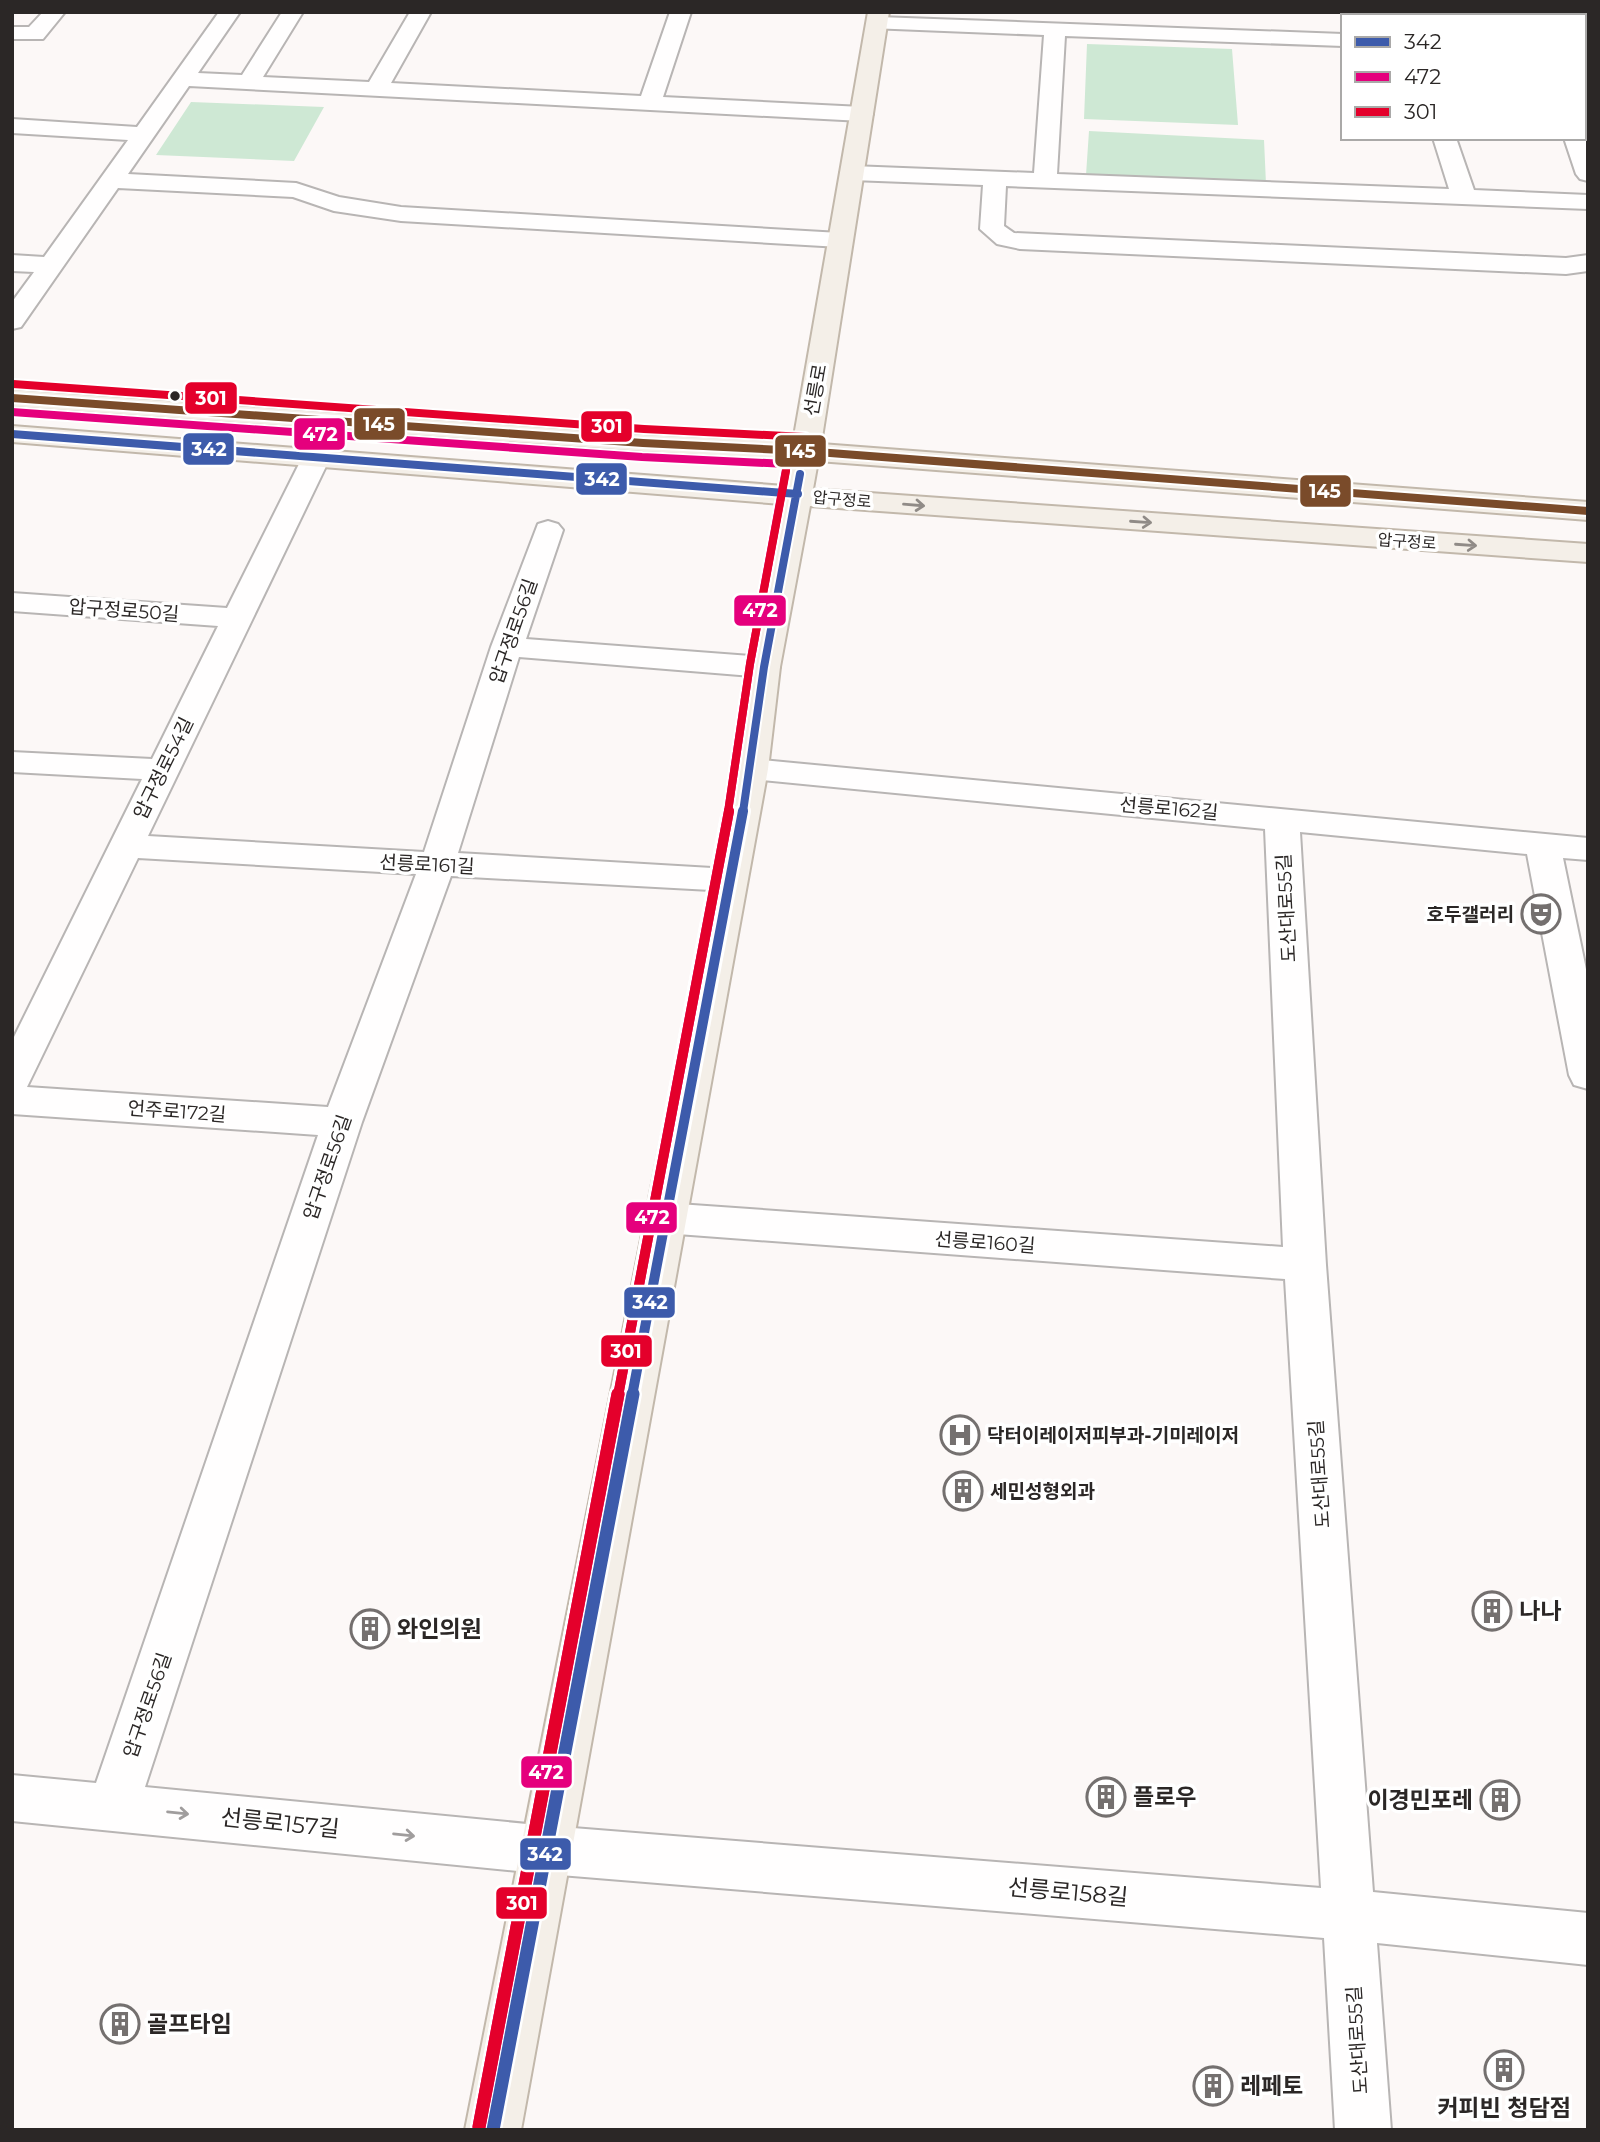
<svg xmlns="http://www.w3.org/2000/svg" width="1600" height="2142" viewBox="0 0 1600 2142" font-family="Montserrat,'Noto Sans KR',sans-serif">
  <rect width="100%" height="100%" fill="#fcf8f7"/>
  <!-- green -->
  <path fill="#cee8d4" d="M1087,44L1232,49L1238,125L1084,119Z
    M191,102L324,107L294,161L156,155Z
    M1089,131L1264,140L1266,184L1086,175Z"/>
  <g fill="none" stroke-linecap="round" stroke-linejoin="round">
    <!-- minor casing -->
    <g stroke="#b8b5b4" stroke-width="4">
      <path id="minor" d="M43,12H65L43,39H12V27H29Z
        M219,12H240L198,73L242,75L282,12H303L263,77L369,82L410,12H431L391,83L641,96L670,12H691L663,97L862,107L870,109L873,114L870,119L862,121L189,86L128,174L296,183L339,197L401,207L840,233L849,235L852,240L849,245L840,247L401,221L334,211L293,197L118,188L21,327L12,329V302L34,272L12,271V255L44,257L128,140L12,133V119L137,127Z
        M1524,12H1546V16H1524Z
        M878,17L1343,34V46L1065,36L1057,174L1449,189L1433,138H1456L1474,190L1588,195V209L1006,186L1004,226L1014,233L1566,258L1588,255V271L1566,274L1020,249L997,244L980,229L983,185L852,180L844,178L840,173L844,168L852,166L1034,173L1044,35L870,28L867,23L870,18Z
        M1584,135L1588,141V181L1580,179L1576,174L1564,138H1584Z
        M316,449L326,452L330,458L148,836L424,852L491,647L538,524L548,521L558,524L563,530L526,639L764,657L775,660L780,667L775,674L764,677L519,657L458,853L729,869L742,872L747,880L742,888L729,891L451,876L362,1122L145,1787L548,1826L1321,1888L1285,1279L664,1233L650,1229L644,1218L650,1207L664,1203L1283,1247L1265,829L751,779L739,776L734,769L739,762L751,759L1588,838V860L1563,858L1588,979V1089L1574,1085L1569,1075L1527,854L1300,832L1326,1265L1373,1892L1588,1913V1965L1377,1943L1391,2130H1335L1324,1938L548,1874L12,1821V1775L96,1783L318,1135L12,1114V1041L142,779L12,772V752L152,759L218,626L12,611V593L227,608L302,458L306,452ZM138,858L416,874L328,1107L27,1087Z"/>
    </g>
    <!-- major casing -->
    <g stroke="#c2b8ab" stroke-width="4">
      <path id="major" d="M868,12H889L821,444L1588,502V520L818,461L813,489L1588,544V562L810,506L780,667L768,769L521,2130H465L734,769L748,667L782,504L12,442V426L785,486L790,459L643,451L12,406V390L643,435L793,442Z"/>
    </g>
    <!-- minor -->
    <use href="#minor" fill="#fffefe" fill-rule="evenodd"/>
    <!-- major -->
    <use href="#major" fill="#f4efe8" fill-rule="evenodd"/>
    <!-- bus-1-far2 casing -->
    <g stroke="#fff" stroke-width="12">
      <path id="bus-1-far2" d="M12,434L798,494
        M743,812L764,667L800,474"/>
    </g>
    <!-- bus-1-far1 casing -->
    <g stroke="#fff" stroke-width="16">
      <path id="bus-1-far1" d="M632,1396L743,811"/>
    </g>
    <!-- bus-1 casing -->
    <g stroke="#fff" stroke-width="18">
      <path id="bus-1" d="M493,2130L633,1394"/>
    </g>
    <!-- bus-2-far2 casing -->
    <g stroke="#fff" stroke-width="12">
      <path id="bus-2-far2" d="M12,412L642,457L787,464L750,664L728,812"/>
    </g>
    <!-- bus-2-far1 casing -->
    <g stroke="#fff" stroke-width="16">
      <path id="bus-2-far1" d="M618,1396L729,811"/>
    </g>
    <!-- bus-2 casing -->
    <g stroke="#fff" stroke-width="18">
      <path id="bus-2" d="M479,2127L618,1394"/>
    </g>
    <!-- bus-3-far2 casing -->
    <g stroke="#fff" stroke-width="12">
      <path id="bus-3-far2" d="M13,384L644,429L805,437
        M728,812L750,664L786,471"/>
    </g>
    <!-- bus-3-far1 casing -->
    <g stroke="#fff" stroke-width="16">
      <path id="bus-3-far1" d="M618,1396L729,811"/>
    </g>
    <!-- bus-3 casing -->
    <g stroke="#fff" stroke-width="18">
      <path id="bus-3" d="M479,2127L618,1394"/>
    </g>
    <!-- bus-4 casing -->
    <g stroke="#fff" stroke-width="12">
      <path id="bus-4" d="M12,398L643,443L804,451L1588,511"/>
    </g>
    <!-- bus-1-far2 -->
    <use href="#bus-1-far2" stroke="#3d5bab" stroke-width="8"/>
    <!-- bus-1-far1 -->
    <use href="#bus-1-far1" stroke="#3d5bab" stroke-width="10"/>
    <!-- bus-1 -->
    <use href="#bus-1" stroke="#3d5bab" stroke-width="13"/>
    <!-- bus-2-far2 -->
    <use href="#bus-2-far2" stroke="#e5007d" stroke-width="8"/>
    <!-- bus-2-far1 -->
    <use href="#bus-2-far1" stroke="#e5007d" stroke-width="10"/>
    <!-- bus-2 -->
    <use href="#bus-2" stroke="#e5007d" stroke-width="13"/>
    <!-- bus-3-far2 -->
    <use href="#bus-3-far2" stroke="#e4002b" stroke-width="8"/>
    <!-- bus-3-far1 -->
    <use href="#bus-3-far1" stroke="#e4002b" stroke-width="10"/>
    <!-- bus-3 -->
    <use href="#bus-3" stroke="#e4002b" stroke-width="13"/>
    <!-- bus-4 -->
    <use href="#bus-4" stroke="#7a4b2a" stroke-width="8"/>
  </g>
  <!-- one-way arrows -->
  <defs><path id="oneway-shaft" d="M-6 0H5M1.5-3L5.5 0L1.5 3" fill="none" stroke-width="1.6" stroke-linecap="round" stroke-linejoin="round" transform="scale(1.75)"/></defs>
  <g stroke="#908b87">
    <use href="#oneway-shaft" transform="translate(914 505) rotate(5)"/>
    <use href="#oneway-shaft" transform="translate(1141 522) rotate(4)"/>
    <use href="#oneway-shaft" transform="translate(1466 545) rotate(4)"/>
  </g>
  <g stroke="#a09d9d">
    <use href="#oneway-shaft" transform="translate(178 1813) rotate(6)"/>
    <use href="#oneway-shaft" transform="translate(404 1835) rotate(6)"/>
  </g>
  <!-- icons -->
  <defs>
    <g id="theatre-ring" transform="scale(2.0125)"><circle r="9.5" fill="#fff" stroke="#74706f" stroke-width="1.5"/><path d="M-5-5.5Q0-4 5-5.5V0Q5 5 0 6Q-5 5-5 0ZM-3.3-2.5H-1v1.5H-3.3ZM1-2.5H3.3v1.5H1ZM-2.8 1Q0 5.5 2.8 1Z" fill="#74706f"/></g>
    <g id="hospital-ring" transform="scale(2.0125)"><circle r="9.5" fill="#fff" stroke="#74706f" stroke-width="1.5"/><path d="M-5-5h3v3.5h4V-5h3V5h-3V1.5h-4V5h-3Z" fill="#74706f"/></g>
    <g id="building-ring" transform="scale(2.0125)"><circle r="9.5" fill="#fff" stroke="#74706f" stroke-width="1.5"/><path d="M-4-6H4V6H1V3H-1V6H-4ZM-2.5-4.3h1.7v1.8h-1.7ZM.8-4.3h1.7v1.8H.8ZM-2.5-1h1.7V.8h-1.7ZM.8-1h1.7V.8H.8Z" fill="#74706f"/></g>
  </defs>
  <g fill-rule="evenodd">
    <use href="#theatre-ring" x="1541" y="914"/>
    <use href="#hospital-ring" x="960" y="1435"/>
    <use href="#building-ring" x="963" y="1491"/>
    <use href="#building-ring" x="1492" y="1611"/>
    <use href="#building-ring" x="370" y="1629"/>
    <use href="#building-ring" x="1106" y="1797"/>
    <use href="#building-ring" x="1500" y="1800"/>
    <use href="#building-ring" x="120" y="2024"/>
    <use href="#building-ring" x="1504" y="2070"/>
    <use href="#building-ring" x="1213" y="2086"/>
  </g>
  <!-- markers -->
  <circle fill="#2b2726" stroke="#fff" stroke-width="2.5" cx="175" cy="396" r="6"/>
  <g text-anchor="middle" stroke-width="7" stroke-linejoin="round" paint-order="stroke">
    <!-- far-street labels -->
    <g font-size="16" fill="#2b2726" stroke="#fff">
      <text transform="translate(842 499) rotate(5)" y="6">압구정로</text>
      <text transform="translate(1407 541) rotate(4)" y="6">압구정로</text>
    </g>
    <!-- street labels -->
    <g font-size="19" fill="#2b2726" stroke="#fff">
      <text transform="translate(815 390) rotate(-80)" y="7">선릉로</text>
      <text transform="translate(124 610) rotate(4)" y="7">압구정로50길</text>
      <text transform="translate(513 631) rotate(-71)" y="7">압구정로56길</text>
      <text transform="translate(163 768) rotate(-64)" y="7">압구정로54길</text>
      <text transform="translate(1169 808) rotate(5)" y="7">선릉로162길</text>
      <text transform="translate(427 864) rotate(3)" y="7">선릉로161길</text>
      <text transform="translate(1286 908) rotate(-93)" y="7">도산대로55길</text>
      <text transform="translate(177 1111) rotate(4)" y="7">언주로172길</text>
      <text transform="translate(327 1167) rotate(-71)" y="7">압구정로56길</text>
      <text transform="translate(985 1242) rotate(4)" y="7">선릉로160길</text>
      <text transform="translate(1319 1474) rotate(-94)" y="7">도산대로55길</text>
      <text transform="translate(147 1705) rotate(-71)" y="7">압구정로56길</text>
      <text transform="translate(1357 2040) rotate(-94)" y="7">도산대로55길</text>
    </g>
    <!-- poi labels -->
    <g font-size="19" font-weight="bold" fill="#2b2726" stroke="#fff" text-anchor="start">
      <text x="1514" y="921" text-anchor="end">호두갤러리</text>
      <text x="987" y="1442">닥터이레이저피부과-기미레이저</text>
      <text x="990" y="1498">세민성형외과</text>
    </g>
    <!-- near-poi labels -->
    <g font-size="23" font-weight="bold" fill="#2b2726" stroke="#fff" text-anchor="start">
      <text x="1519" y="1619">나나</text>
      <text x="397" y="1637">와인의원</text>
      <text x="1133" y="1805">플로우</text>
      <text x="1473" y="1808" text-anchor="end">이경민포레</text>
      <text x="147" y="2032">골프타임</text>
      <text x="1240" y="2094">레페토</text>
      <text x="1504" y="2116" text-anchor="middle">커피빈 청담점</text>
    </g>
    <!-- near-street labels -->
    <g font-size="23" fill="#2b2726" stroke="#fff">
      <text transform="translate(280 1823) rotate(6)" y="8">선릉로157길</text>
      <text transform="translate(1068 1892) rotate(5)" y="8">선릉로158길</text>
    </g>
  </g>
  <g stroke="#fff" stroke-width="2.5">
    <rect x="184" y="381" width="54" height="34" rx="7" fill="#e4002b"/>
    <rect x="353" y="407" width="53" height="34" rx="7" fill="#7a4b2a"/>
    <rect x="580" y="410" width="53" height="33" rx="7" fill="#e4002b"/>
    <rect x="293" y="417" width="53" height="34" rx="7" fill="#e5007d"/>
    <rect x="182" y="432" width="53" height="34" rx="7" fill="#3d5bab"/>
    <rect x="774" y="434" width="53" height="34" rx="7" fill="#7a4b2a"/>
    <rect x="575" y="462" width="53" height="34" rx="7" fill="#3d5bab"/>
    <rect x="1299" y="474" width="53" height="34" rx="7" fill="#7a4b2a"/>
    <rect x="733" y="594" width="54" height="33" rx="7" fill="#e5007d"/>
    <rect x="625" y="1201" width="53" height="33" rx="7" fill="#e5007d"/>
    <rect x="623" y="1286" width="53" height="33" rx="7" fill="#3d5bab"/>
    <rect x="600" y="1334" width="53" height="34" rx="7" fill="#e4002b"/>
    <rect x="520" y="1755" width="53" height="34" rx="7" fill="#e5007d"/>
    <rect x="519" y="1837" width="53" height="34" rx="7" fill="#3d5bab"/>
    <rect x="495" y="1886" width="53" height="34" rx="7" fill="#e4002b"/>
  </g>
  <g font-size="19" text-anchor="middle" font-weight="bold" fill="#fff">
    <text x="211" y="405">301</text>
    <text x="379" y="431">145</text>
    <text x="607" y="433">301</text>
    <text x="320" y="441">472</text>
    <text x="209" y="456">342</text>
    <text x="800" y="458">145</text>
    <text x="602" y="486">342</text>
    <text x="1325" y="498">145</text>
    <text x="760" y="617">472</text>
    <text x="652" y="1224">472</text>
    <text x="650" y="1309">342</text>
    <text x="626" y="1358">301</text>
    <text x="546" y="1779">472</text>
    <text x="545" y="1861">342</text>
    <text x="522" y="1910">301</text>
  </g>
  <!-- border -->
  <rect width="1600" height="2142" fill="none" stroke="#2b2726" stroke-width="28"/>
  <!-- legend -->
  <rect x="1341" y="14" width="245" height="126" fill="#ffffff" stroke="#aaa9a8" stroke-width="2"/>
  <rect x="1355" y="37" width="35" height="10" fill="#3d5bab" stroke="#aaa9a8" stroke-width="2"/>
  <text x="1404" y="49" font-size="21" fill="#2b2726">342</text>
  <rect x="1355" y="72" width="35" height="10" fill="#e5007d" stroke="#aaa9a8" stroke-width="2"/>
  <text x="1404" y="84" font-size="21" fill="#2b2726">472</text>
  <rect x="1355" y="107" width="35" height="10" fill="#e4002b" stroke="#aaa9a8" stroke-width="2"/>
  <text x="1404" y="119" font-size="21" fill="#2b2726">301</text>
</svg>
